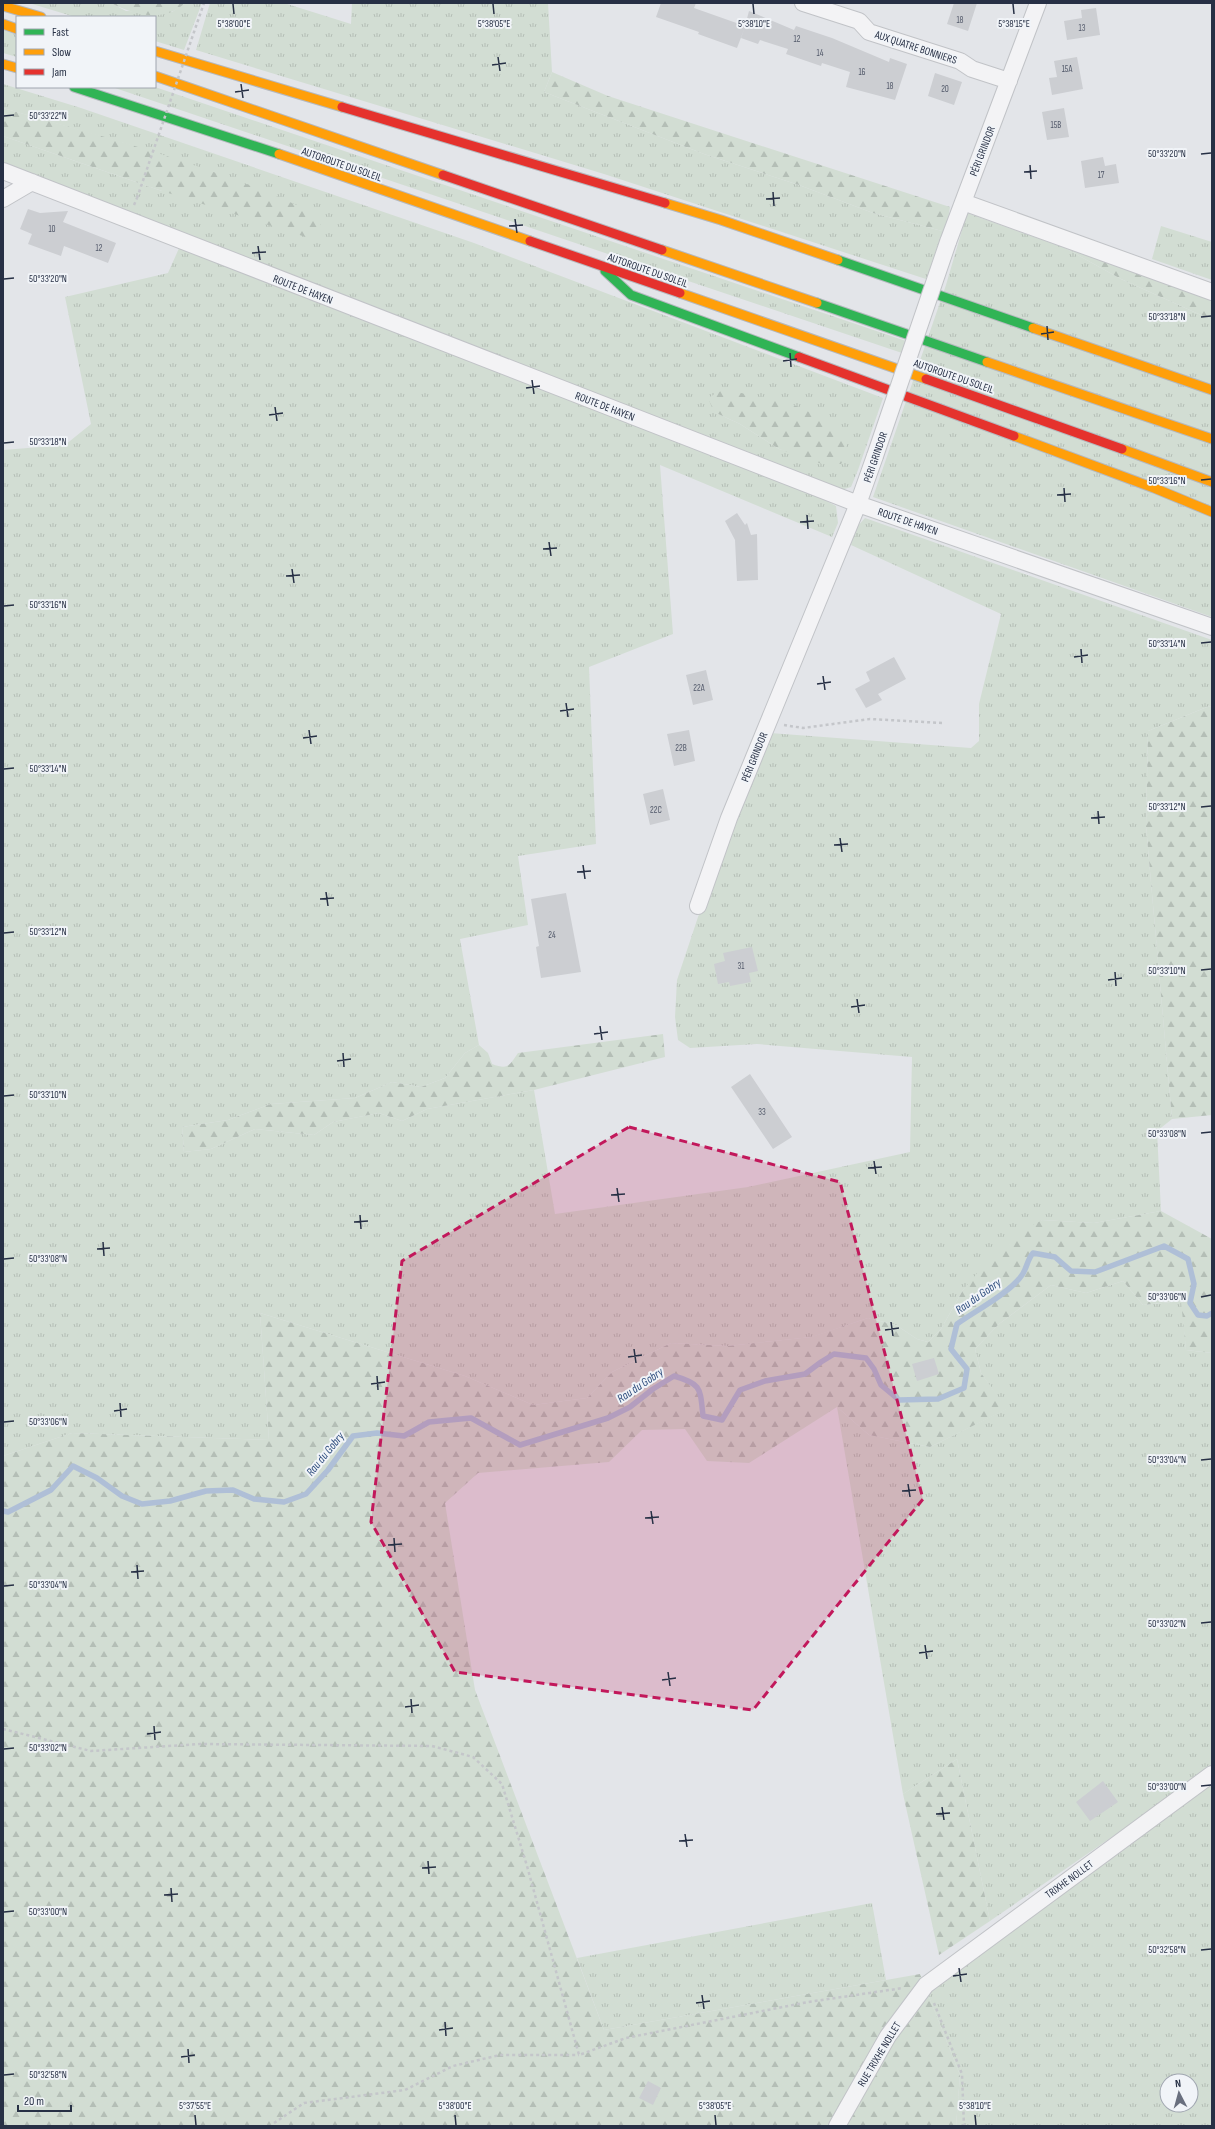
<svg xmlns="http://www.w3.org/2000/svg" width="1215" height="2129" viewBox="0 0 1215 2129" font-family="'Sofia Sans Condensed',sans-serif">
  <defs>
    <pattern id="grass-tufts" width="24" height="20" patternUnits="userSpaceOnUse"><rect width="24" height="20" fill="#d2ddd3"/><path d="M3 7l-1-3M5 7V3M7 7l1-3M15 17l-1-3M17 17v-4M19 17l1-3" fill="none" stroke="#b4beb6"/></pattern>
    <pattern id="forest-firs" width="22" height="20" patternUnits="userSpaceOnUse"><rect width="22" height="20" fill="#d2ddd3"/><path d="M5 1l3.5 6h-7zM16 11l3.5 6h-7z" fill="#b4beb6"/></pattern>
  </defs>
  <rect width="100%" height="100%" fill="#e3e5e9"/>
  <!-- grass -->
  <path fill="url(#grass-tufts)" fill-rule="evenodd" d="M29,3H111L126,11L172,12L185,3H202L184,50L155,41V17H75Z
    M210,3H284L351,24L352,3H548L552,72L544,92L704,154L799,185L873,213L946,232L929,280L604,174L196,50Z
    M3,30L17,35V57L3,53Z
    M3,84L81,108L474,243L883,398L858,470L851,487L838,491L3,162V136L162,191L228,178L127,144L3,108ZM714,412L841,464L779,449L740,424Z
    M112,87H155L906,341L902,353Z
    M967,213L1065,248L1121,279L1212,320V617L873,497L946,285Z
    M1161,226L1212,242V280L1152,259Z
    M180,246L817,496L836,506L838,523L832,537L660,465L673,634L589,667L596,844L518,856L528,925L460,939L479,1045L465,1053L445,1078L421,1087L392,1082L355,1098L271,1104L228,1120L182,1127L184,1152L211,1149L255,1129L314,1135L333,1122L379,1113L402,1121L427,1109L534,1090L555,1214L748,1187L910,1152L912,1057L757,1044L690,1048L678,1040L675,1017L677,980L698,917L770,733L971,748L979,741V704L1001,614L851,545L854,530L865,518L1212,640V706L1207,707L1148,731L1146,826L1172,1119L1157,1131L1161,1211L1094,1223L1042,1220L963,1290L941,1329L928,1342L917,1339L896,1325L868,1318L812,1337L728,1346L671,1343L612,1372L587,1398L533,1405L465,1376L260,1313L269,1440L72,1433L3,1456V450L65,445L91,424L65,297L168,273Z
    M1123,1281L1143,1305L1182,1301L1186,1350L1212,1353V1768L990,1921L957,1759L903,1794L837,1407L869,1435L930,1447L1006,1409L981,1373L975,1349L999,1324L1051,1285L1086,1293Z
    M1212,1779V2126H956L960,2075L927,1992ZM1167,2081H1191V2105H1167Z
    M872,1903L886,1980L604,2030L577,1958Z"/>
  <!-- forest -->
  <path fill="url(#forest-firs)" d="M111,3H185C164,23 134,15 111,3Z
    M552,72L608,96L950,207L946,232L873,213L799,185L704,154L544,92Z
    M3,108C108,138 219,167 318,215L322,232L309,238L162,191L3,136Z
    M1065,248L1212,299V320L1121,279Z
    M724,389L794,405L823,418L846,442L847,454L841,464H822L779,449L740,424L714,412L708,398Z
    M1212,706V1115L1172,1119L1146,826L1148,731L1207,707Z
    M663,1034L665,1057L534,1090L427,1109L402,1121L379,1113L333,1122L314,1135L255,1129L211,1149L184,1152L182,1127L228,1120L271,1104L355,1098L392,1082L421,1087L445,1078L465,1053L479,1045L488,1053L492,1064C508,1070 509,1066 518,1053Z
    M1161,1211L1212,1239V1353L1186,1350L1181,1301L1143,1305L1123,1281L1086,1293L1051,1285L999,1324L975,1349L981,1373L1007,1409L930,1447L869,1435L837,1407L749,1463L707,1461L685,1429L642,1430L609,1462L478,1473L445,1503L475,1690L604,2030L920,1974L960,2075L956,2126H3V1456L72,1433L269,1440L260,1313L465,1376L533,1405L587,1398L612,1372L671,1343L728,1346L811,1337L868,1318L896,1325L917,1339L928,1342L941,1329L963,1290L1006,1239L1042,1220L1094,1223Z
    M957,1759L990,1921L939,1955L903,1794Z"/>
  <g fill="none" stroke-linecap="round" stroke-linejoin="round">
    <!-- stream -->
    <path stroke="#afbfd7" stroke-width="5.5" d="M3,1511L8,1512L51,1490L73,1466L97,1478L122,1496L142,1504L170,1501L206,1491L233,1490L254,1499L284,1502L306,1494L328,1470L353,1436L377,1433L404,1436L429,1422L471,1418L520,1445L608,1418L630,1407L653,1389L674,1376C702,1384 700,1388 703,1416L722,1420L740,1390L765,1381L805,1374L821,1362L834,1354L866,1358L874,1369L881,1385L899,1400L938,1399L964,1388L967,1369L951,1349L957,1324C975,1311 1011,1292 1022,1275C1027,1268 1027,1260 1033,1253L1055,1257L1071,1271L1095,1272L1164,1246L1188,1259L1194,1284L1190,1303L1198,1315L1207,1316L1212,1313"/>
  </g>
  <!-- building -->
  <path fill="#ccced2" d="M661,3H696L694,8L745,26L749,11L794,30L796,26L832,38L889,62L890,58L907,64L895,100L846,87L850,72L822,63L821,66L786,54L788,49L760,40L758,44L741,38L745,27L737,48L698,34L699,32L656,17Z
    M954,3H977L968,31L947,24Z
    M1096,8L1100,35L1067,40L1064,21L1082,18L1081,10Z
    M1077,57L1083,89L1052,95L1049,78L1057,77L1054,61Z
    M935,73L962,82L954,105L928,96Z
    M1064,108L1069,137L1047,140L1042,112Z
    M1103,157L1105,166L1116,164L1119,183L1085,188L1081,161Z
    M28,209L40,213L68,211L63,222L116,243L108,263L64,246L61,256L28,244L32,234L20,229Z
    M737,513L745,525L747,523L751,535L757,534L758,580L737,581L735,540L725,521Z
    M894,657L906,679L878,694L882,700L866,708L855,689L870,681L866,672Z
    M706,670L713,700L693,705L686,675Z
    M689,730L695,761L674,766L667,734Z
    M663,789L670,820L650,825L643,794Z
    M566,893L581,972L541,978L536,947L539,946L531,899Z
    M752,947L758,971L749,973L751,982L730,986L729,982L718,984L714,964L725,961L723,953Z
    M750,1074L792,1137L773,1149L731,1087Z
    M934,1358L939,1374L917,1381L912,1364Z
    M1103,1781L1118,1802L1090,1821L1076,1802Z
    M648,2081L661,2088L653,2105L639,2098Z"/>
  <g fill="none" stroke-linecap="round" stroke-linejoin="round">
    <!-- street casing -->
    <g stroke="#c1c3c7" stroke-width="18">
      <path id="street" d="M803,3L859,21L869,32L960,61L972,69L1009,81
        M3,171L858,504L1212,627
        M3,199L32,182
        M963,202L1212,292
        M948,242L1038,3
        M698,906L729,818L858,504L875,456
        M837,2126L888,2036L926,1985L1212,1774"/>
    </g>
    <!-- fast casing -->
    <g stroke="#b5b8be" stroke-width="11">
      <path id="fast" d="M74,87L279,154
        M838,260L1033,328
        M605,271L631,295L799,357
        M817,303L987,362"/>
    </g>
    <!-- slow casing -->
    <g stroke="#b5b8be" stroke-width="11">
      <path id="slow" d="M3,6L41,17
        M3,24L17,29
        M155,51L342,107
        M3,64L17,68
        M155,76L443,175
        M279,154L530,241
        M665,203L721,220L838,260
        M662,250L817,303
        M680,293L926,379
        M1033,328L1212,390
        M987,362L1212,439
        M1014,436L1154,488L1212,512
        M1122,449L1212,482"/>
    </g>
    <!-- jam casing -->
    <g stroke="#b5b8be" stroke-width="11">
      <path id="jam" d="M342,107L665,203
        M443,175L662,250
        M530,241L680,293
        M799,357L1014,436
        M926,379L1122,449"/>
    </g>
    <!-- path -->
    <path stroke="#c4c6ca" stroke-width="2.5" stroke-dasharray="3 3" stroke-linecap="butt" d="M134,205L137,198
      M784,725L803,728L870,719L942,723
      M3,1729L91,1751L200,1744L432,1746L473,1757L502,1784L527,1866L579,2055L626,2038L808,2002L903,1988
      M934,2003L962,2074L964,2126
      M274,2123L304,2103L405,2090L453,2066L500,2055H579"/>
    <!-- street -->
    <use href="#street" stroke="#f3f3f5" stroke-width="16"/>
    <!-- fast -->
    <use href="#fast" stroke="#30b455" stroke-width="9"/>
    <!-- slow -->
    <use href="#slow" stroke="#ff9f0a" stroke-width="9"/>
    <!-- jam -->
    <use href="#jam" stroke="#e5322d" stroke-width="9"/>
    <!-- street-bridge casing -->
    <g stroke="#c1c3c7" stroke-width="18" stroke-linecap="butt">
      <path id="street-bridge" d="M875,456L948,242"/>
    </g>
    <!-- path-bridge -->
    <path stroke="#c4c6ca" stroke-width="2.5" stroke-dasharray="3 3" stroke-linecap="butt" d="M137,198L204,3"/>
    <!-- street-bridge -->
    <use href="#street-bridge" stroke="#f3f3f5" stroke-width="16"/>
  </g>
  <!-- marked area -->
  <path fill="#c2185b" fill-opacity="0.2" stroke="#c2185b" stroke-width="3" stroke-dasharray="8 5" stroke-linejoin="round" d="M629,1127L840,1182L923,1499L753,1710L455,1672L371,1522L402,1261Z"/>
  <!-- ticks -->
  <path fill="none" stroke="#273045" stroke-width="1.5" d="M233,4L234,14M493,4L494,14M753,4L754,14M1013,4L1014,14M498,57L500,71M492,65L506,63M241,84L243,98M235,92L249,90M4,116L14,115M1201,154L1211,153M1030,165L1031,179M1024,172L1037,171M773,192L774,206M766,199L780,198M515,219L517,233M509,226L523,225M258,246L260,260M252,253L266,252M4,279L14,278M1201,317L1211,316M1047,326L1048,340M1041,334L1054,332M790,353L791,367M783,361L797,359M532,380L534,394M526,388L540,386M275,407L277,421M269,415L283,413M4,443L14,442M1201,480L1211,479M1064,488L1065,502M1057,495L1071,494M807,515L808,529M800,522L814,521M549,542L551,556M543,549L557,548M292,569L294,583M286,576L300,575M4,606L14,605M1201,643L1211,642M1081,649L1082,663M1074,657L1088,655M823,676L825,690M817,684L831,682M566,703L568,717M560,711L574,709M309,730L311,744M303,738L317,736M4,769L14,768M1201,807L1211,806M1098,811L1099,824M1091,818L1105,817M840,838L842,852M834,845L848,844M583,865L585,879M577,872L591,871M326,892L328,906M320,899L334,898M4,933L14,932M1201,970L1211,969M1115,972L1116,986M1108,980L1122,978M857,999L859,1013M851,1007L865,1005M600,1026L602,1040M594,1034L608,1032M343,1053L344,1067M337,1061L351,1059M4,1096L14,1095M1201,1133L1211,1132M874,1161L876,1174M868,1168L882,1167M617,1188L619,1202M611,1195L625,1194M360,1215L361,1229M354,1222L368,1221M103,1242L104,1256M97,1249L110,1248M4,1259L14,1258M1201,1297L1211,1295M891,1322L893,1336M885,1330L899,1328M634,1349L636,1363M628,1357L642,1355M377,1376L378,1390M371,1384L385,1382M120,1403L121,1417M114,1411L127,1409M4,1422L14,1421M1201,1460L1211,1459M908,1484L910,1497M902,1491L916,1490M651,1511L653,1524M645,1518L659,1517M394,1538L395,1552M388,1545L402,1544M137,1565L138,1579M131,1572L144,1571M4,1586L14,1585M1201,1623L1211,1622M925,1645L927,1659M919,1653L933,1651M668,1672L670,1686M662,1680L676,1678M411,1699L412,1713M405,1707L419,1705M154,1726L155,1740M147,1734L161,1732M4,1749L14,1748M1201,1786L1211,1785M942,1807L944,1820M936,1814L950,1813M685,1834L687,1847M679,1841L693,1840M428,1861L429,1874M422,1868L436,1867M171,1888L172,1902M164,1895L178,1894M4,1912L14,1911M1201,1950L1211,1949M959,1968L961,1982M953,1976L967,1974M702,1995L704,2009M696,2003L710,2001M445,2022L446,2036M439,2030L453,2028M188,2049L189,2063M181,2057L195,2055M4,2075L14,2074M195,2115L196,2125M455,2115L456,2125M715,2115L716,2125M975,2115L976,2125"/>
  <g text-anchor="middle" stroke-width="4" stroke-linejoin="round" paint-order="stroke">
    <!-- number labels -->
    <g font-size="9" fill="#515869">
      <text x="960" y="23">18</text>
      <text x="1082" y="31">13</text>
      <text x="797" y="42">12</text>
      <text x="820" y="56">14</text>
      <text x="1067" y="72">15A</text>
      <text x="862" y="75">16</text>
      <text x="890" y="89">18</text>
      <text x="945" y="92">20</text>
      <text x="1056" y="128">15B</text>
      <text x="1101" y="178">17</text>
      <text x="52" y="232">10</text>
      <text x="99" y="251">12</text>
      <text x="699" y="691">22A</text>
      <text x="681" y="751">22B</text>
      <text x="656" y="813">22C</text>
      <text x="552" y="938">24</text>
      <text x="741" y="969">31</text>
      <text x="762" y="1115">33</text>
    </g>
    <!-- street labels -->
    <g font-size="11" fill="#273045" stroke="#f1f4f8">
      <text transform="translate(916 47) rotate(18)" y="4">AUX QUATRE BONNIERS</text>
      <text transform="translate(982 151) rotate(-69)" y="4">PÉRI GRINDOR</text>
      <text transform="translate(342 164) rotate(19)" y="4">AUTOROUTE DU SOLEIL</text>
      <text transform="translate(648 270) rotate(19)" y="4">AUTOROUTE DU SOLEIL</text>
      <text transform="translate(303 289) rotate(21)" y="4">ROUTE DE HAYEN</text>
      <text transform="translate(954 376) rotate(19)" y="4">AUTOROUTE DU SOLEIL</text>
      <text transform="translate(605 406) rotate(21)" y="4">ROUTE DE HAYEN</text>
      <text transform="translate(875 457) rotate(-71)" y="4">PÉRI GRINDOR</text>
      <text transform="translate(908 521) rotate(19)" y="4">ROUTE DE HAYEN</text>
      <text transform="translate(754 757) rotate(-68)" y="4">PÉRI GRINDOR</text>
      <text transform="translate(1069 1879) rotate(-36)" y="4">TRIXHE NOLLET</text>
      <text transform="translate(879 2054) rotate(-59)" y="4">RUE TRIXHE NOLLET</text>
    </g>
    <!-- water labels -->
    <g font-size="12" font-style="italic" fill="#2d4c7d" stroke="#f1f4f8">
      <text transform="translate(978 1296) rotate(-35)" y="4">Rau du Gobry</text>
      <text transform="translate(640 1385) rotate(-34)" y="4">Rau du Gobry</text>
      <text transform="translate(325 1454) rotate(-51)" y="4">Rau du Gobry</text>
    </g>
  </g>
  <g font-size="10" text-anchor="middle" fill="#273045" stroke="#f1f4f8" stroke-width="4" stroke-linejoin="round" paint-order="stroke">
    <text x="234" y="27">5°38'00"E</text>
    <text x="494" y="27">5°38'05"E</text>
    <text x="754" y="27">5°38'10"E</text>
    <text x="1014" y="27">5°38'15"E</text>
    <text x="48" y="119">50°33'22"N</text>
    <text x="1167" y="157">50°33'20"N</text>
    <text x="48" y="282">50°33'20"N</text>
    <text x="1167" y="320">50°33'18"N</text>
    <text x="48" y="445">50°33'18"N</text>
    <text x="1167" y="484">50°33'16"N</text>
    <text x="48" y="608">50°33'16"N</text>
    <text x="1167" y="647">50°33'14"N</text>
    <text x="48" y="772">50°33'14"N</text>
    <text x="1167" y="810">50°33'12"N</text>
    <text x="48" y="935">50°33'12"N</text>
    <text x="1167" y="974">50°33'10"N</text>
    <text x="48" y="1098">50°33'10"N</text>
    <text x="1167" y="1137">50°33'08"N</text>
    <text x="48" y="1262">50°33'08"N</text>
    <text x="1167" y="1300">50°33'06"N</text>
    <text x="48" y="1425">50°33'06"N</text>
    <text x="1167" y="1463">50°33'04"N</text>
    <text x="48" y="1588">50°33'04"N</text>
    <text x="1167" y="1627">50°33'02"N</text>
    <text x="48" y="1751">50°33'02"N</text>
    <text x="1167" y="1790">50°33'00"N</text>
    <text x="48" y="1915">50°33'00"N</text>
    <text x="1167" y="1953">50°32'58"N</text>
    <text x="48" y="2078">50°32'58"N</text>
    <text x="195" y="2109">5°37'55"E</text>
    <text x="455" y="2109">5°38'00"E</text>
    <text x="715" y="2109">5°38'05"E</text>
    <text x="975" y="2109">5°38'10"E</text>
  </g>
  <!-- border -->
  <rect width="1215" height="2129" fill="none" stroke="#273045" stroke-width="8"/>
  <!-- legend -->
  <rect x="16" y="16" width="140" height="72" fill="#f1f4f8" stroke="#a0a6b0"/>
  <rect x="24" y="29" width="20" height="6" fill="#30b455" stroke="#a0a6b0"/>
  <text x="52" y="36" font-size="12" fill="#273045">Fast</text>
  <rect x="24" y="49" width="20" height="6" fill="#ff9f0a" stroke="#a0a6b0"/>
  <text x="52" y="56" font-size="12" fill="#273045">Slow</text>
  <rect x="24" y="69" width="20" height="6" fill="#e5322d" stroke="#a0a6b0"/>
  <text x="52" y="76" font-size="12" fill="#273045">Jam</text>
  <!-- north arrow -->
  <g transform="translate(1179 2093) rotate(354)"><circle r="19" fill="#f1f4f8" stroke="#a0a6b0"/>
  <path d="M0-3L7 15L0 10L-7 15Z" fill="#696f7e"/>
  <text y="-6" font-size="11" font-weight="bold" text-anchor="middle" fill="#273045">N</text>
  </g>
  <!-- scale -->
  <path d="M18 2105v6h53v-6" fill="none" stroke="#273045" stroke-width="2"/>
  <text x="24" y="2105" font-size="12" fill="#273045" stroke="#f1f4f8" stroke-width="3" paint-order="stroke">20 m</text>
</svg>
